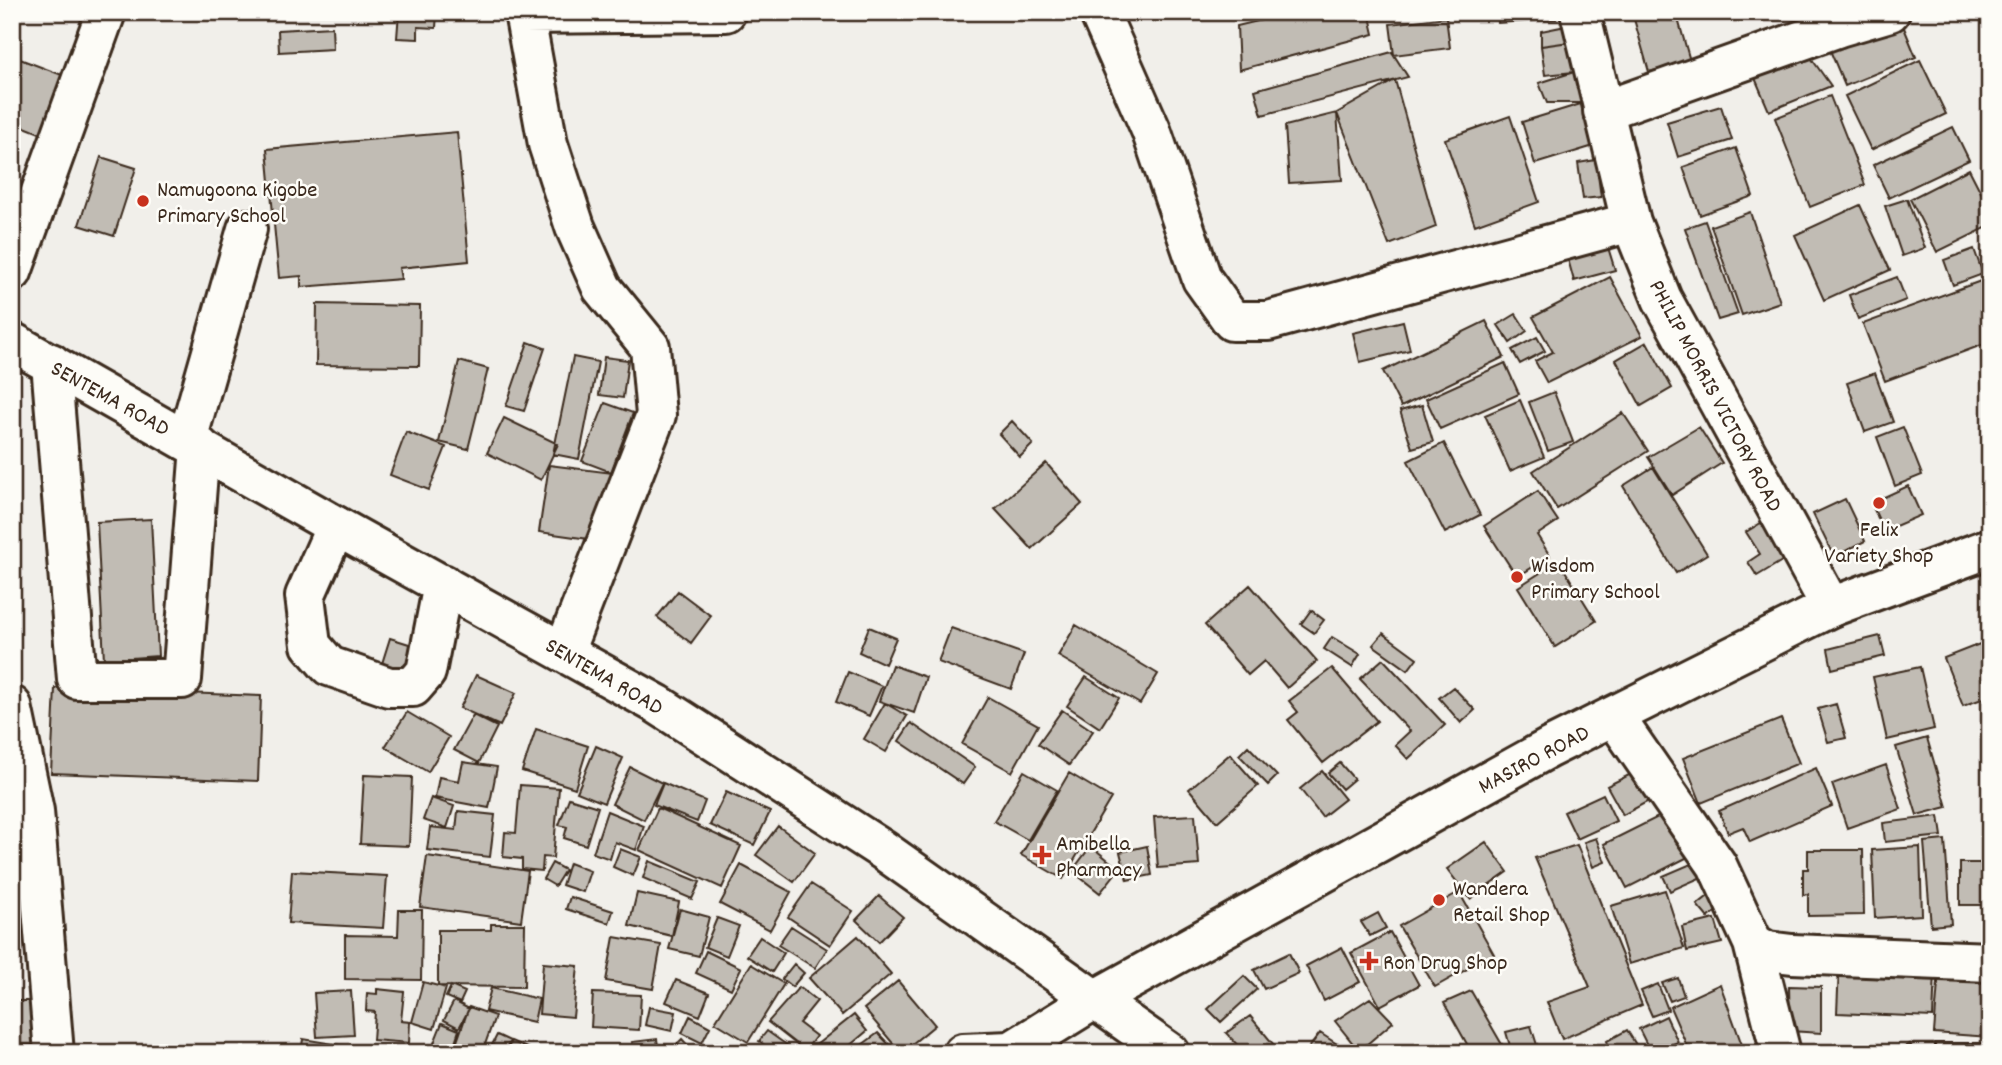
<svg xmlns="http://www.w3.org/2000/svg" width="2002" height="1065" viewBox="0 0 2002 1065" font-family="Dekko,sans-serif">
  <rect width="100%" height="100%" fill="#f1efea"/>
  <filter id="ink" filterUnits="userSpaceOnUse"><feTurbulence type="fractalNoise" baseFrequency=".0143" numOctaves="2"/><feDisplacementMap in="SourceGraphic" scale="14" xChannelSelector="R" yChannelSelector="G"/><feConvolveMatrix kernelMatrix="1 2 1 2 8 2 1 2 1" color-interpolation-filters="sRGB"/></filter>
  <g filter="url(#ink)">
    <!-- building -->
    <path fill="#c1bcb4" stroke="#3b2a1e" stroke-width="2" d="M399,12H437L436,28L418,27V39L397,38Z
      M1296,12H1369L1374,34L1239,70L1237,26Z
      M1497,12H1555L1556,19L1498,23Z
      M1632,12H1676L1690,61L1649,72Z
      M1446,17L1450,48L1394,55L1390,24Z
      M1900,18L1916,57L1845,86L1829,48Z
      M1566,26L1570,42L1541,46V31Z
      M332,27L333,49L279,52L278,30Z
      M1570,42L1574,72L1545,75L1541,46Z
      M1392,52L1408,77L1262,115L1255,90Z
      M1809,55L1831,86L1769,111L1755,78Z
      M12,56L70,78L47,136L12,122Z
      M1920,60L1946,114L1871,150L1845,96Z
      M1574,72L1584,103H1547L1539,83Z
      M1395,80L1436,227L1389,245L1337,113Z
      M1830,96L1865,185L1810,207L1775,118Z
      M1584,103L1597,145L1535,164L1522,122Z
      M1721,106L1732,140L1678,157L1667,122Z
      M1337,113L1342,180L1289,183L1285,126Z
      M1510,116L1539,202L1475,225L1445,139Z
      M1953,127L1969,160L1889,198L1873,165Z
      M457,132L469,261L399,268L401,279L301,287V276L279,278L267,149Z
      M1736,148L1753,196L1700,215L1683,167Z
      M101,157L136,168L114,236L79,225Z
      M1596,160L1601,197L1583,199L1578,163Z
      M1969,169L1990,210V226L1937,252L1910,199Z
      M1907,199L1925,248L1902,256L1885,206Z
      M1860,205L1890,270L1824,300L1795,235Z
      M1750,212L1780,302L1742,315L1711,226Z
      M1705,221L1738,314L1718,320L1685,228Z
      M1606,241L1615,270L1574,281L1566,252Z
      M1974,249L1983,274L1953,285L1944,260Z
      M1610,277L1642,336L1547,383L1535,361L1553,352L1533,317Z
      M1897,277L1906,300L1858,319L1849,295Z
      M1989,278L1990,342L1885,381L1863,324Z
      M317,304L420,306L419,366L316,365Z
      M1516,314L1527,331L1510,343L1498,325Z
      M1403,321L1410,350L1360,362L1353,333Z
      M1486,321L1504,357L1401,407L1383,371Z
      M1537,337L1545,351L1520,364L1512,350Z
      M528,342L545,348L524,411L506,406Z
      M1647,342L1672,388L1641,406L1616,360Z
      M573,357L598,362L579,459L553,454Z
      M604,357L628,360L623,398L599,395Z
      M459,361L488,369L468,449L439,442Z
      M1505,363L1519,394L1440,429L1426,399Z
      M1875,373L1893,422L1865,432L1847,383Z
      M1554,392L1573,442L1548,451L1529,402Z
      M1520,400L1544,457L1510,471L1485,415Z
      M605,403L633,413L611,472L582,461Z
      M1422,405L1433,442L1412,448L1400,411Z
      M1623,413L1648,451L1557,509L1533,471Z
      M504,418L558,444L541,480L487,453Z
      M1012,421L1033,444L1020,457L999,434Z
      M1699,427L1722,463L1672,495L1648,457Z
      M1903,427L1922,475L1895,486L1877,437Z
      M406,432L446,447L429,490L390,475Z
      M1444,443L1480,515L1445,533L1408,461Z
      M1046,463L1082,504L1032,549L995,509Z
      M549,465L613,473L603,541L539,532Z
      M1653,467L1707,554L1676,573L1623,486Z
      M1908,486L1921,515L1884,531L1871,503Z
      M1538,491L1558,521L1537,535L1550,556L1517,577L1484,526Z
      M1845,499L1865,541L1834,557L1813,514Z
      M151,519L158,656L104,660L97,522Z
      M1764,521L1787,558L1757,576L1748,562L1760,554L1746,532Z
      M1559,561L1596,621L1555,647L1518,587Z
      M1250,585L1317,661L1287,688L1264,661L1248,675L1205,625Z
      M678,591L711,616L691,643L657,617Z
      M1311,610L1324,620L1314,633L1301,624Z
      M1076,625L1158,674L1140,704L1058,656Z
      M869,627L896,638L885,664L859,652Z
      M951,628L1024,654L1011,689L938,662Z
      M1383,633L1417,658L1408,670L1373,645Z
      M1880,636L1885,656L1832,669L1828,649Z
      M1332,637L1360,654L1352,667L1324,649Z
      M390,638L425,649L414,684L379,673Z
      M1990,640V696L1963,706L1944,658Z
      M1383,659L1445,725L1408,759L1395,745L1410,731L1360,679Z
      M892,665L926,677L914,713L879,701Z
      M1920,667L1934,729L1887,740L1873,677Z
      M1332,668L1377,721L1323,763L1288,720L1298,712L1289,701Z
      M848,672L882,686L869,716L836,702Z
      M476,675L516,693L500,726L460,708Z
      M1086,677L1119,698L1100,728L1067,706Z
      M1453,687L1475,710L1461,723L1439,698Z
      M55,688L261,696L258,781L51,773Z
      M988,697L1038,725L1012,772L962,744Z
      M885,703L907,716L886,752L864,739Z
      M1836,704L1846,738L1828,742L1818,709Z
      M1062,710L1093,731L1069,765L1038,744Z
      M407,712L449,737L428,772L385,747Z
      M473,715L497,727L479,763L454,750Z
      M1781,719L1799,763L1701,803L1683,758Z
      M911,723L975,767L963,784L899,741Z
      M536,729L588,746L575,788L522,771Z
      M1927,738L1947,807L1917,815L1896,747Z
      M596,746L623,758L604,803L577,792Z
      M1248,746L1277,776L1268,785L1239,755Z
      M1230,754L1258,786L1217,822L1189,789Z
      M463,762L497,767L489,808L435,798L439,777L459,781Z
      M1340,763L1354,779L1342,789L1328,773Z
      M1886,765L1901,809L1847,828L1832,784Z
      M630,767L662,783L644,820L612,804Z
      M1816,768L1832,806L1750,842L1743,827L1728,833L1719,811Z
      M1641,769L1656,797L1623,815L1607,786Z
      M1024,771L1057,790L1028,840L994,821Z
      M1322,771L1345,799L1322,817L1300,789Z
      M1069,773L1111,798L1063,879L1021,855Z
      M364,775L412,777L409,846L360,844Z
      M663,783L705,801L697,822L654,805Z
      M520,785L559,788L553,858L543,857L542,871L522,869V859L503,857L505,832L516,833Z
      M726,792L770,812L754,845L710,825Z
      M1603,794L1616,821L1577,839L1564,812Z
      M431,798L454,806L447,828L423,820Z
      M569,798L598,807L586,845L564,838L567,827L559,825Z
      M658,808L741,846L722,888L639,850Z
      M1672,810L1694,854L1627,888L1604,844Z
      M458,811L495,815L490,857L427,850L430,827L456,830Z
      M607,811L644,826L636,850L615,842L610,859L593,853Z
      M1195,815L1199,865L1158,868L1154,817Z
      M1939,816L1942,836L1885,842L1883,823Z
      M33,823L34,863H12V824Z
      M778,826L815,853L794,882L756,855Z
      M1596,838L1605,862L1593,867L1584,842Z
      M1945,840L1951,924L1931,926L1924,842Z
      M1486,842L1508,872L1470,899L1447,869Z
      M1577,845L1642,1005L1562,1039L1547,1002L1590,987L1535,858Z
      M1091,846L1119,869L1100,893L1072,871Z
      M1147,846L1152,875L1127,880L1120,852Z
      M1920,847L1922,915L1875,918L1872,850Z
      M620,849L641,857L633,876L613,867Z
      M1808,850H1863L1864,915L1808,916V894L1803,895V869H1808Z
      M427,856L528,871L521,921L420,907Z
      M1705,858L1711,873L1670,891L1663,876Z
      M649,861L700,882L692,899L643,878Z
      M552,863L565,870L555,886L543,879Z
      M569,863L590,871L583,892L562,885Z
      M1960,863H1990V924H1985V905H1960Z
      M741,865L791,892L770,930L720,904Z
      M292,871L387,876L383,928L288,923Z
      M811,884L853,911L830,945L788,917Z
      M1721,886L1731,899L1708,918L1697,905Z
      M1665,890L1684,948L1629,964L1611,906Z
      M1459,892L1494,954L1435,987L1399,926Z
      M637,893L679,902L672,936L629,926Z
      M879,896L903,917L879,942L856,920Z
      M570,897L613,911L609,923L566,909Z
      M680,909L709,917L699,956L669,949Z
      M399,910H422L421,980L345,979V935L398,936Z
      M1378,913L1386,928L1370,936L1361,922Z
      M717,918L739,926L727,956L705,947Z
      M1715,919L1722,943L1687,951L1682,927Z
      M491,924H525L524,987L438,986V930H491Z
      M791,926L827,949L815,968L778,945Z
      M1390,932L1419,985L1380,1006L1351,953Z
      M858,936L891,974L842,1015L809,978Z
      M614,937L661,945L653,989L606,981Z
      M760,937L784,953L772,972L747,956Z
      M1342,947L1360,982L1324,1001L1306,966Z
      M706,951L741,968L731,989L696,973Z
      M1289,953L1299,973L1264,989L1254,970Z
      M543,963L578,966L573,1017L539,1014Z
      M751,964L784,984L748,1042L715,1022Z
      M794,964L804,973L792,987L782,979Z
      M1839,967L1935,971L1933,1017L1837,1013Z
      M1939,970L1990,973V1037L1934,1033Z
      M1244,976L1257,989L1221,1022L1208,1009Z
      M1678,978L1684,996L1670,1001L1662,983Z
      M676,980L709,993L700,1016L666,1002Z
      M898,981L935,1025L901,1053L864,1009Z
      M423,982L446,988L434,1029L412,1022Z
      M1658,984L1668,1010L1652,1016L1641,991Z
      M1720,984L1742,1045L1723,1053H1690L1670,1007Z
      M451,986L465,992L460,1003L446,997Z
      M1789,986L1821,987V1033L1790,1031Z
      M799,987L817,1001L799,1023L816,1036L805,1051L768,1022Z
      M491,988L539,999L534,1022L485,1011Z
      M377,989L404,992L401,1021L410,1022L409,1043L373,1040L375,1012L366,1011L367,993L377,994Z
      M351,991L354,1035L317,1037L314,993Z
      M1471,991L1504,1048L1496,1053H1472L1444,1003Z
      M593,993L641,995L639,1030L591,1027Z
      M1370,998L1393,1022L1359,1051L1335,1021Z
      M12,1001H42L43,1045L12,1046Z
      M454,1001L469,1009L459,1028L444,1020Z
      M469,1007L495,1016L482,1053H453Z
      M649,1007L676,1012L672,1031L645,1025Z
      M854,1015L867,1031L841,1053H806Z
      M690,1016L710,1027L702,1043L682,1033Z
      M1250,1016L1279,1051L1245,1053L1226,1033Z
      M1666,1016L1678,1042L1651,1053L1639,1029Z
      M442,1023L459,1030L452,1051L434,1043Z
      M1531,1026L1537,1045L1512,1053L1506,1032Z
      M1627,1030L1641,1053H1611L1607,1041Z
      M767,1031L795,1051L794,1053H775L759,1041Z
      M878,1033L897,1053H851Z
      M1320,1033L1351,1053H1305Z
      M497,1035L510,1041L504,1053H488Z
      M303,1039L352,1047L351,1053H301Z
      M657,1039L659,1053H634L632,1042Z
      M682,1039L692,1050L689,1053H675L672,1049Z
      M511,1041L538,1053H506Z
      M717,1043L729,1053H709Z
      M1935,1043H1990V1053H1935Z
      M1910,1044L1915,1053H1895Z"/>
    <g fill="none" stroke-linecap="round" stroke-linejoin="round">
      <!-- minor casing -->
      <g stroke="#3b2a1e" stroke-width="44">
        <path id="minor" d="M524,12L548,144L575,227L602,288L650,347L656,415L564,652
          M1099,12L1151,130L1202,279L1232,321H1268L1631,222
          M1580,12L1631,222L1662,299L1831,607
          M524,14L726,12
          M1603,111L1839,27L1890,12
          M12,272L106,12
          M51,363L77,679H182L200,447
          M187,440L247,229
          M336,526L305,596L311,645L329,666L389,687H413L426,672L443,584
          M12,706L34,811L54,1053
          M1614,716L1717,865L1753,943L1767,951L1792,954L1990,962
          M1753,943L1781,1053
          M963,1053L1010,1051
          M1008,1053L1092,1001"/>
      </g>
      <!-- major casing -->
      <g stroke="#3b2a1e" stroke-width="44">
        <path id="major" d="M12,342L336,526L657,704L883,850L1170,1053
          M1092,1001L1549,748L1831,607L1990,548"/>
      </g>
      <!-- minor -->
      <use href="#minor" stroke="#fdfcf7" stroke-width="38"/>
      <!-- major -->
      <use href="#major" stroke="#fdfcf7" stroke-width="38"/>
    </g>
  </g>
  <!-- markers -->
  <g fill="#c8321e" stroke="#fdfcf7" stroke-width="2.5">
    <circle cx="143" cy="201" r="7"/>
    <circle cx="1879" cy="503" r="7"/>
    <circle cx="1517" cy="577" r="7"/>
    <path d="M1038.5 844.5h7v7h7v7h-7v7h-7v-7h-7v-7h7z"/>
    <circle cx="1439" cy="900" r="7"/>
    <path d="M1365.5 950.5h7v7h7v7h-7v7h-7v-7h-7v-7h7z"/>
  </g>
  <g text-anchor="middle" stroke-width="5" stroke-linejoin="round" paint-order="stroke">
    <!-- poi labels -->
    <g font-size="23" fill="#3b2a1e" stroke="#fdfcf7" text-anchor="start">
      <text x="157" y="196">Namugoona Kigobe<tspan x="157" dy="26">Primary School</tspan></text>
      <text x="1879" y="536" text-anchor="middle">Felix<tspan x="1879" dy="26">Variety Shop</tspan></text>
      <text x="1531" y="572">Wisdom<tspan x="1531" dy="26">Primary School</tspan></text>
      <text x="1056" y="850">Amibella<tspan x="1056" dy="26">Pharmacy</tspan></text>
      <text x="1453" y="895">Wandera<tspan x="1453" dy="26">Retail Shop</tspan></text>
      <text x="1383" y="969">Ron Drug Shop</text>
    </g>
    <!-- street labels -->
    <g font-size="23" fill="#3b2a1e" stroke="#fdfcf7">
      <text transform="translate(1717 395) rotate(62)" y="8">PHILIP MORRIS VICTORY ROAD</text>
      <text transform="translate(111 397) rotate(29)" y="8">SENTEMA ROAD</text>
      <text transform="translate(605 675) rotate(30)" y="8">SENTEMA ROAD</text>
      <text transform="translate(1533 758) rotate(-28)" y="8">MASIRO ROAD</text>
    </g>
  </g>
  <!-- margin -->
  <rect width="2002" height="1065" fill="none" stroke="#fdfcf7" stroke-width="42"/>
  <rect x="21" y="21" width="1960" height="1023" fill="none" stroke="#3b2a1e" stroke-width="2.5" filter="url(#ink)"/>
</svg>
